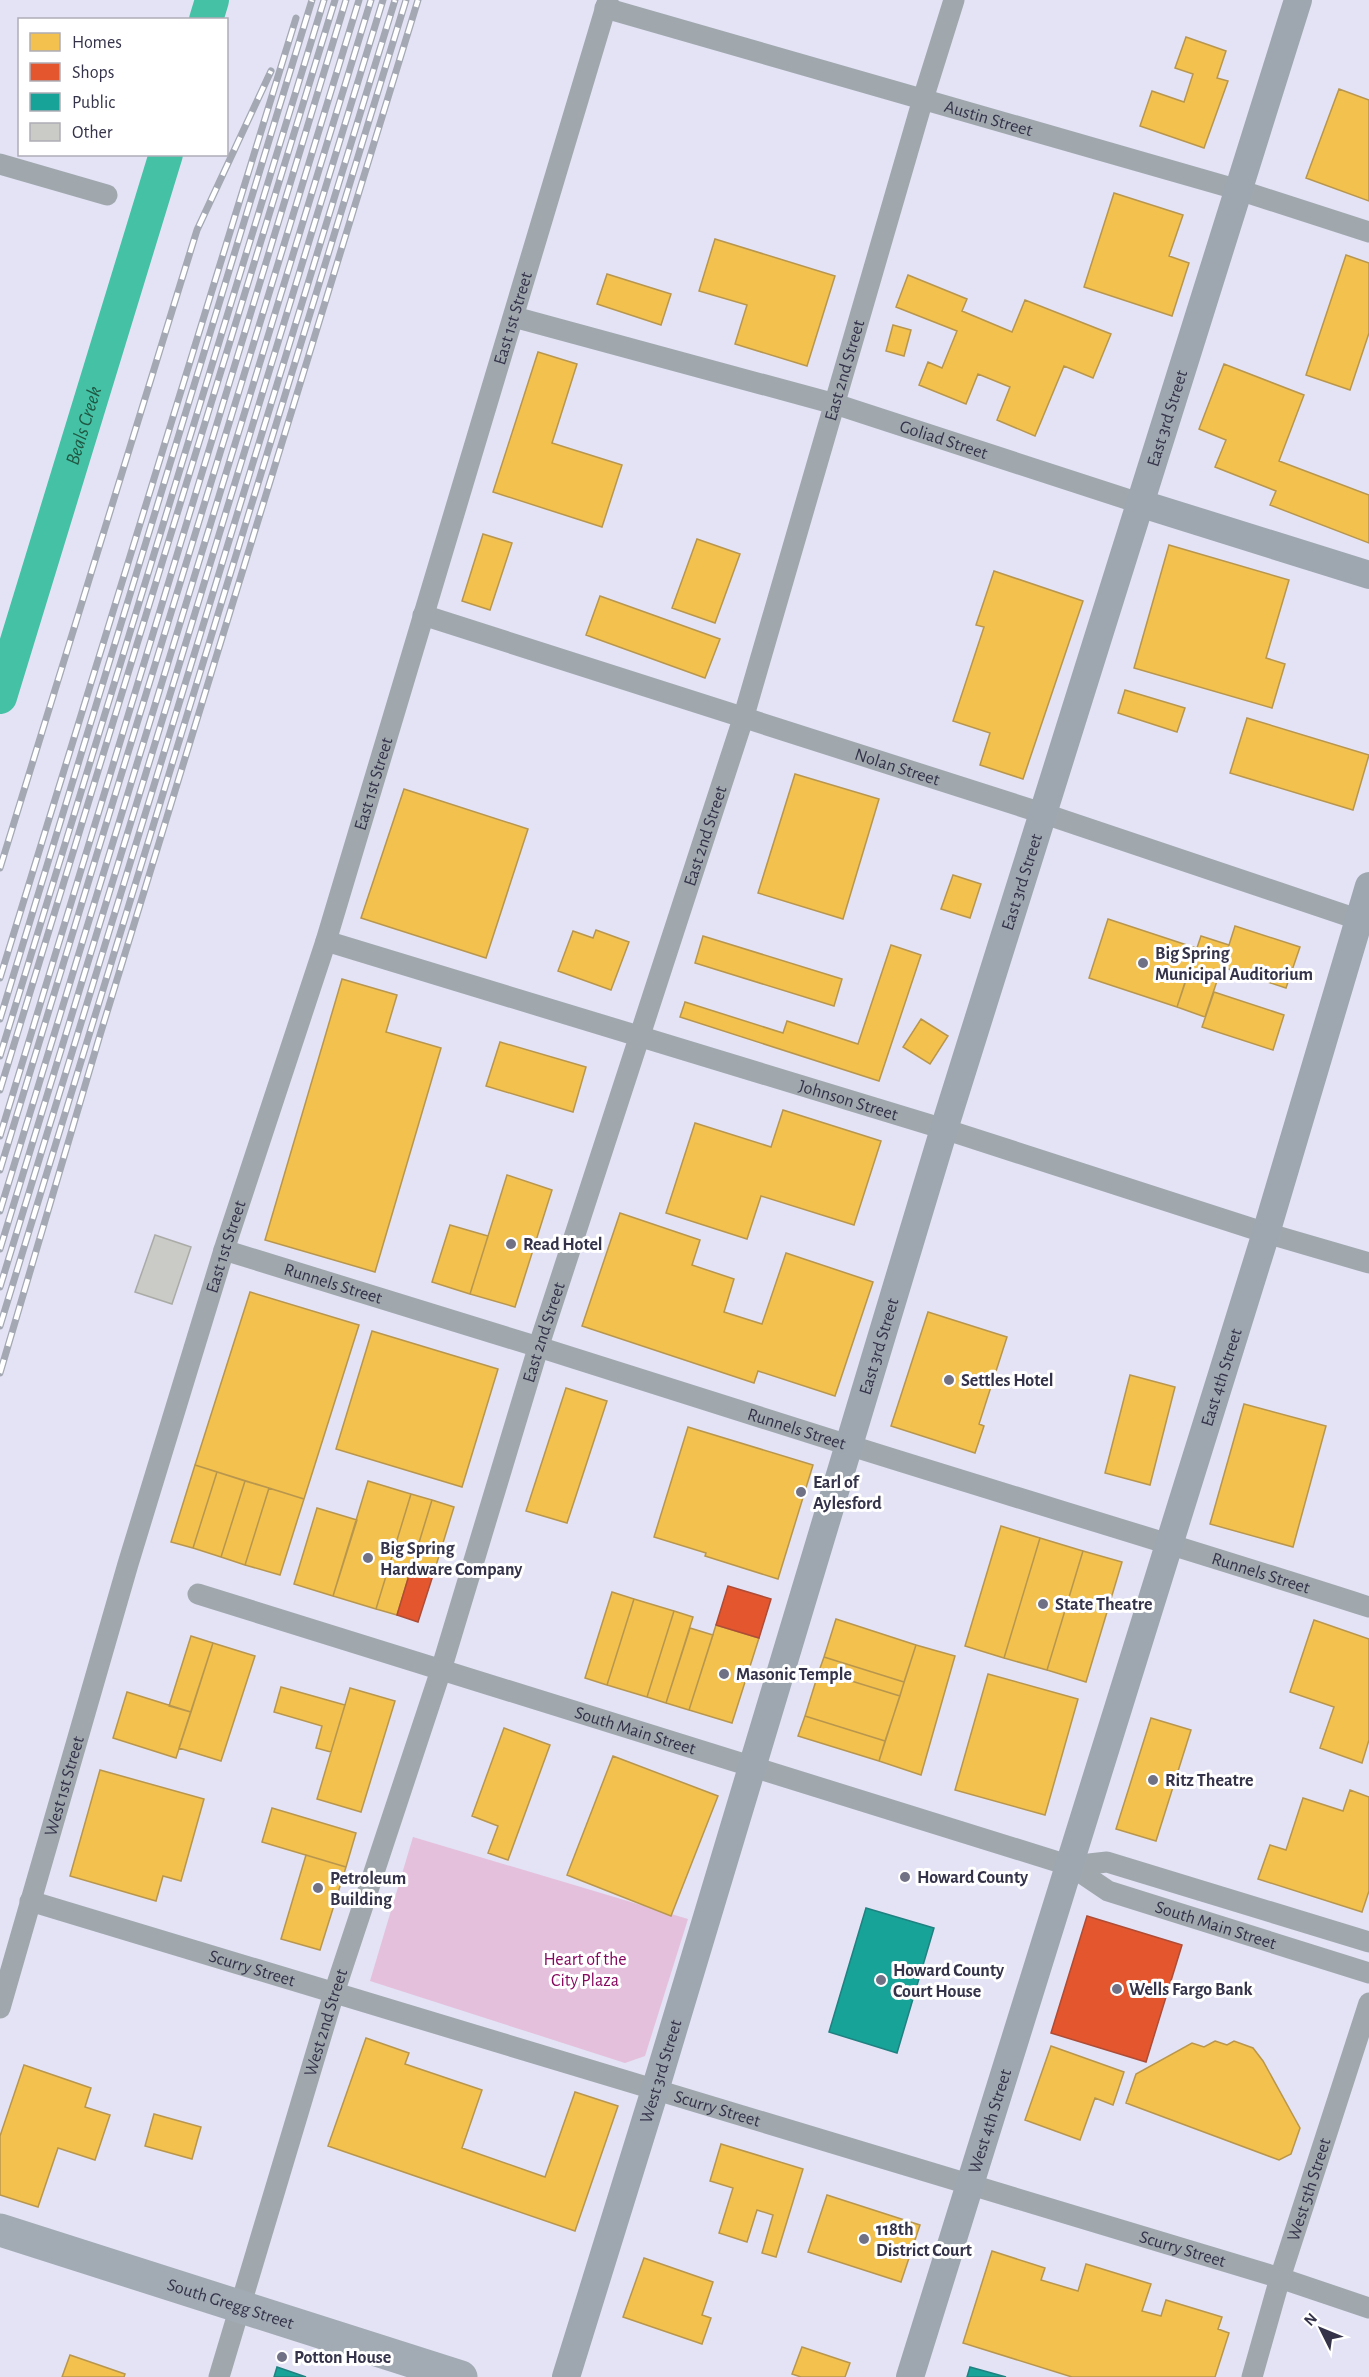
<svg xmlns="http://www.w3.org/2000/svg" width="1369" height="2377" viewBox="0 0 1369 2377" font-family="'Alegreya Sans',sans-serif">
  <rect width="100%" height="100%" fill="#e3e3f5"/>
  <!-- green -->
  <path fill="#e4c0dc" d="M413,1837L688,1919L645,2056L625,2063L370,1981Z"/>
  <!-- homes -->
  <path fill="#f2c14e" stroke="#b9964d" stroke-width="1.5" d="M1186,37L1226,51L1217,78L1228,81L1204,148L1140,126L1152,91L1184,102L1193,74L1175,68Z
    M1339,89L1369,100V201L1306,178Z
    M1114,193L1183,215L1169,256L1189,263L1172,316L1084,287Z
    M715,239L835,276L807,366L735,344L747,305L699,291Z
    M1346,255L1369,263V333L1350,390L1306,375Z
    M607,274L671,294L661,325L597,304Z
    M908,275L967,299L962,311L1012,332L1025,300L1111,334L1093,378L1064,366L1035,436L997,420L1010,387L978,374L966,404L919,385L928,362L942,368L957,331L896,307Z
    M893,325L911,330L904,356L886,351Z
    M538,352L577,364L552,443L622,465L602,527L493,492Z
    M1224,364L1304,395L1279,461L1369,495V543L1270,505L1276,491L1215,467L1226,440L1199,429Z
    M483,534L512,543L490,610L462,601Z
    M697,539L740,554L715,623L672,608Z
    M1169,545L1289,580L1266,658L1285,664L1272,708L1134,668Z
    M994,571L1083,601L1023,779L980,765L990,733L953,721L984,627L976,625Z
    M600,596L720,639L705,678L586,635Z
    M1125,690L1185,708L1177,732L1118,713Z
    M1247,718L1369,755L1353,810L1230,773Z
    M795,774L879,799L843,919L758,893Z
    M404,789L528,829L486,958L361,918Z
    M953,875L981,884L970,918L941,909Z
    M1108,919L1196,948L1177,1007L1089,978Z
    M1235,926L1300,947L1286,988L1222,967Z
    M596,930L629,942L611,990L558,971L573,931L593,938Z
    M703,936L842,979L834,1006L695,963Z
    M1201,936L1229,945L1205,1017L1177,1007Z
    M891,945L921,955L879,1081L680,1017L685,1002L783,1033L787,1021L858,1044Z
    M342,979L397,995L386,1032L441,1048L375,1272L265,1240Z
    M1214,992L1284,1015L1273,1050L1202,1027Z
    M921,1019L948,1036L930,1064L903,1047Z
    M500,1042L586,1067L573,1112L486,1086Z
    M783,1110L881,1141L854,1225L761,1196L747,1239L666,1213L695,1123L771,1147Z
    M507,1175L552,1190L515,1307L470,1294Z
    M620,1213L700,1240L692,1265L734,1279L724,1312L762,1324L786,1253L873,1282L835,1396L758,1371L754,1383L582,1326Z
    M450,1225L488,1236L470,1294L432,1282Z
    M250,1292L359,1325L304,1499L195,1465Z
    M928,1312L1007,1337L979,1424L984,1426L975,1453L891,1426Z
    M372,1331L498,1369L462,1487L336,1449Z
    M1130,1375L1175,1387L1150,1485L1105,1473Z
    M566,1388L607,1401L567,1523L526,1511Z
    M1244,1404L1326,1426L1293,1547L1210,1524Z
    M688,1427L813,1465L778,1579L705,1556L706,1553L654,1537Z
    M195,1465L217,1472L193,1548L171,1542Z
    M217,1472L245,1481L221,1557L193,1548Z
    M245,1481L269,1488L245,1565L221,1557Z
    M368,1481L411,1494L376,1609L333,1596Z
    M269,1488L304,1499L280,1575L245,1565Z
    M411,1494L432,1500L397,1615L376,1609Z
    M432,1500L454,1507L435,1569L413,1562Z
    M317,1508L357,1520L333,1596L294,1584Z
    M1001,1526L1040,1538L1004,1658L965,1646Z
    M1040,1538L1083,1551L1047,1670L1004,1658Z
    M1083,1551L1122,1562L1086,1682L1047,1670Z
    M612,1592L634,1599L607,1685L585,1678Z
    M634,1599L674,1611L647,1697L607,1685Z
    M674,1611L693,1617L666,1703L647,1697Z
    M836,1619L916,1645L904,1682L824,1657Z
    M1314,1620L1369,1639V1740L1362,1763L1320,1748L1334,1707L1290,1692Z
    M716,1625L759,1638L732,1723L689,1710Z
    M690,1628L713,1635L689,1710L666,1703Z
    M191,1636L213,1643L191,1712L169,1706Z
    M213,1643L255,1656L221,1761L179,1748Z
    M916,1645L955,1656L921,1775L879,1761Z
    M824,1657L904,1682L900,1696L819,1671Z
    M819,1671L900,1696L885,1741L805,1716Z
    M988,1674L1078,1699L1045,1815L955,1790Z
    M281,1687L345,1705L331,1752L316,1748L322,1726L274,1712Z
    M350,1688L395,1701L361,1812L317,1799Z
    M127,1692L191,1712L176,1758L113,1738Z
    M805,1716L885,1741L879,1761L798,1736Z
    M1151,1718L1191,1730L1156,1841L1116,1829Z
    M504,1728L550,1745L508,1860L488,1853L498,1826L472,1816Z
    M613,1756L718,1796L671,1916L567,1875Z
    M100,1770L204,1799L181,1881L163,1876L156,1901L70,1876Z
    M1350,1790L1369,1797V1891L1362,1912L1258,1879L1270,1845L1286,1850L1303,1798L1343,1811Z
    M272,1808L356,1833L346,1867L262,1842Z
    M306,1855L346,1867L320,1950L281,1939Z
    M366,2038L409,2053L405,2064L482,2090L462,2148L545,2177L575,2092L618,2106L575,2231L328,2146Z
    M1215,2041L1227,2045L1234,2041L1253,2048L1263,2061L1300,2128L1291,2154L1279,2160L1126,2103L1136,2074L1192,2043L1204,2047Z
    M1051,2046L1124,2072L1113,2105L1095,2098L1080,2140L1025,2120Z
    M24,2065L91,2088L85,2107L110,2115L95,2160L58,2148L38,2207L0,2195V2136Z
    M154,2114L201,2127L192,2159L145,2146Z
    M721,2144L803,2169L776,2257L762,2253L773,2215L757,2210L747,2242L719,2233L733,2188L710,2181Z
    M827,2195L920,2225L901,2282L808,2252Z
    M992,2251L1045,2268L1041,2280L1078,2291L1086,2264L1151,2284L1142,2311L1161,2316L1166,2300L1222,2317L1218,2329L1229,2333L1215,2377H1072L963,2343Z
    M644,2258L713,2282L702,2315L711,2318L702,2344L623,2317Z
    M802,2347L850,2363L845,2377H801L792,2374Z
    M70,2355L125,2374L124,2377H62Z"/>
  <!-- shops -->
  <path fill="#e4572e" stroke="#af4c36" stroke-width="1.5" d="M413,1562L435,1569L418,1622L397,1615Z
    M728,1586L771,1599L759,1638L716,1625Z
    M1087,1916L1182,1945L1146,2062L1051,2033Z"/>
  <!-- public -->
  <path fill="#17a398" stroke="#208181" stroke-width="1.5" d="M866,1908L934,1928L897,2053L829,2032Z
    M277,2367L306,2377H274Z
    M970,2367L1006,2377H967Z"/>
  <g fill="none" stroke-linecap="round" stroke-linejoin="round">
    <!-- river -->
    <g stroke="#45c1a5" stroke-width="34">
      <path d="M206,20L212,0"/>
      <path id="s1" d="M0,697L166,154"/>
    </g>
  </g>
  <!-- building -->
  <path fill="#cacac6" stroke="#aaaaa7" stroke-width="1.5" d="M155,1235L191,1247L172,1304L135,1292Z"/>
  <g fill="none" stroke-linecap="round" stroke-linejoin="round">
    <!-- street -->
    <g stroke="#a0a8ae" stroke-width="21">
      <path id="s2" d="M605,8L1239,190L1369,232"/>
      <path d="M0,164L107,195"/>
      <path id="s3" d="M514,317L835,404L1142,504"/>
      <path id="s4" d="M423,615L1042,813L1369,923"/>
      <path id="s5" d="M326,941L944,1129L1266,1233L1369,1263"/>
      <path id="s6" d="M224,1250C432,1313 638,1378 845,1444C1020,1499 1195,1551 1369,1607"/>
      <path id="s7" d="M198,1594L1071,1866L1108,1891L1369,1973"/>
      <path d="M1071,1866L1107,1862L1369,1942"/>
      <path id="s8" d="M30,1901L1280,2278L1369,2308"/>
      <path id="s9" d="M0,2008L128,1564L224,1250L326,941L608,0"/>
      <path id="s10" d="M219,2377L334,1993L441,1670L539,1345L743,719L923,99L954,0"/>
      <path id="s11" d="M1252,2377L1280,2278L1369,2003"/>
    </g>
    <!-- secondary -->
    <g stroke="#9ea7af" stroke-width="28">
      <path d="M1142,504L1369,575"/>
      <path id="s12" d="M566,2377L655,2090L944,1129L1298,0"/>
      <path id="s13" d="M910,2377L1266,1233L1369,886"/>
    </g>
    <!-- primary -->
    <path stroke="#a2abb4" stroke-width="33" id="s14" d="M0,2230L461,2377"/>
    <!-- rail casing -->
    <g stroke="#a3a8b2" stroke-width="7">
      <path id="rail" d="M0,868L197,230L271,71
        M0,978L296,18
        M0,1019L312,0
        M0,1056L324,0
        M0,1090L335,0
        M0,1136L346,0
        M0,1170L359,0
        M0,1211L371,0
        M0,1249L383,0
        M0,1287L395,0
        M0,1326L406,0
        M0,1373L100,1035L418,0"/>
    </g>
    <!-- rail -->
    <use href="#rail" stroke="#fff" stroke-width="4.5" stroke-dasharray="14" stroke-linecap="butt"/>
  </g>
  <!-- markers -->
  <g fill="#717186" stroke="#fff" stroke-width="2">
    <circle cx="1143" cy="963" r="6"/>
    <circle cx="511" cy="1244" r="6"/>
    <circle cx="949" cy="1380" r="6"/>
    <circle cx="801" cy="1492" r="6"/>
    <circle cx="368" cy="1558" r="6"/>
    <circle cx="1043" cy="1604" r="6"/>
    <circle cx="724" cy="1674" r="6"/>
    <circle cx="1153" cy="1780" r="6"/>
    <circle cx="905" cy="1877" r="6"/>
    <circle cx="318" cy="1888" r="6"/>
    <circle cx="881" cy="1980" r="6"/>
    <circle cx="1117" cy="1989" r="6"/>
    <circle cx="864" cy="2239" r="6"/>
    <circle cx="282" cy="2357" r="6"/>
  </g>
  <g text-anchor="middle" stroke-width="6" stroke-linejoin="round" paint-order="stroke">
    <!-- street labels -->
    <g font-size="18" fill="#34334a" stroke="#fff">
      <text dy="6" stroke="none"><textPath href="#s2" startOffset="399">Austin Street</textPath></text>
      <text dy="6" stroke="none"><textPath href="#s9" startOffset="1766">East 1st Street</textPath></text>
      <text dy="6" stroke="none"><textPath href="#s10" startOffset="2102">East 2nd Street</textPath></text>
      <text dy="6" stroke="none"><textPath href="#s12" startOffset="2049">East 3rd Street</textPath></text>
      <text dy="6" stroke="none"><textPath href="#s3" startOffset="447">Goliad Street</textPath></text>
      <text dy="6" stroke="none"><textPath href="#s4" startOffset="498">Nolan Street</textPath></text>
      <text dy="6" stroke="none"><textPath href="#s9" startOffset="1280">East 1st Street</textPath></text>
      <text dy="6" stroke="none"><textPath href="#s10" startOffset="1616">East 2nd Street</textPath></text>
      <text dy="6" stroke="none"><textPath href="#s12" startOffset="1563">East 3rd Street</textPath></text>
      <text dy="6" stroke="none"><textPath href="#s5" startOffset="546">Johnson Street</textPath></text>
      <text dy="6" stroke="none"><textPath href="#s9" startOffset="794">East 1st Street</textPath></text>
      <text dy="6" stroke="none"><textPath href="#s6" startOffset="114">Runnels Street</textPath></text>
      <text dy="6" stroke="none"><textPath href="#s10" startOffset="1094">East 2nd Street</textPath></text>
      <text dy="6" stroke="none"><textPath href="#s12" startOffset="1077">East 3rd Street</textPath></text>
      <text dy="6" stroke="none"><textPath href="#s13" startOffset="1047">East 4th Street</textPath></text>
      <text dy="6" stroke="none"><textPath href="#s6" startOffset="600">Runnels Street</textPath></text>
      <text dy="6" stroke="none"><textPath href="#s6" startOffset="1086">Runnels Street</textPath></text>
      <text dy="6" stroke="none"><textPath href="#s7" startOffset="458">South Main Street</textPath></text>
      <text dy="6" stroke="none"><textPath href="#s9" startOffset="231">West 1st Street</textPath></text>
      <text dy="6" stroke="none"><textPath href="#s7" startOffset="1072">South Main Street</textPath></text>
      <text dy="6" stroke="none"><textPath href="#s8" startOffset="232">Scurry Street</textPath></text>
      <text dy="6" stroke="none"><textPath href="#s10" startOffset="370">West 2nd Street</textPath></text>
      <text dy="6" stroke="none"><textPath href="#s12" startOffset="320">West 3rd Street</textPath></text>
      <text dy="6" stroke="none"><textPath href="#s8" startOffset="718">Scurry Street</textPath></text>
      <text dy="6" stroke="none"><textPath href="#s13" startOffset="268">West 4th Street</textPath></text>
      <text dy="6" stroke="none"><textPath href="#s11" startOffset="196">West 5th Street</textPath></text>
      <text dy="6" stroke="none"><textPath href="#s8" startOffset="1204">Scurry Street</textPath></text>
      <text dy="6" stroke="none"><textPath href="#s14" startOffset="242">South Gregg Street</textPath></text>
    </g>
    <!-- poi labels -->
    <g font-size="18" font-weight="bold" fill="#34334a" stroke="#fff" text-anchor="start">
      <text x="1155" y="959">Big Spring<tspan x="1155" dy="21">Municipal Auditorium</tspan></text>
      <text x="523" y="1250">Read Hotel</text>
      <text x="961" y="1386">Settles Hotel</text>
      <text x="813" y="1488">Earl of<tspan x="813" dy="21">Aylesford</tspan></text>
      <text x="380" y="1554">Big Spring<tspan x="380" dy="21">Hardware Company</tspan></text>
      <text x="1055" y="1610">State Theatre</text>
      <text x="736" y="1680">Masonic Temple</text>
      <text x="1165" y="1786">Ritz Theatre</text>
      <text x="917" y="1883">Howard County</text>
      <text x="330" y="1884">Petroleum<tspan x="330" dy="21">Building</tspan></text>
      <text x="893" y="1976">Howard County<tspan x="893" dy="21">Court House</tspan></text>
      <text x="1129" y="1995">Wells Fargo Bank</text>
      <text x="876" y="2235">118th<tspan x="876" dy="21">District Court</tspan></text>
      <text x="294" y="2363">Potton House</text>
    </g>
    <!-- park labels -->
    <g font-size="18" fill="#860960" stroke="#fff">
      <text x="585" y="1965">Heart of the<tspan x="585" dy="21">City Plaza</tspan></text>
    </g>
    <!-- water labels -->
    <g font-size="20" font-style="italic" fill="#205843" stroke="#fff">
      <text dy="7" stroke="none"><textPath href="#s1" startOffset="284">Beals Creek</textPath></text>
    </g>
  </g>
  <!-- legend -->
  <rect x="18" y="18" width="210" height="138" fill="#ffffff" stroke="#aeadb7" stroke-width="1.5"/>
  <rect x="30" y="33" width="30" height="18" fill="#f2c14e" stroke="#aeadb7" stroke-width="1.5"/>
  <text x="72" y="48" font-size="18" fill="#34334a">Homes</text>
  <rect x="30" y="63" width="30" height="18" fill="#e4572e" stroke="#aeadb7" stroke-width="1.5"/>
  <text x="72" y="78" font-size="18" fill="#34334a">Shops</text>
  <rect x="30" y="93" width="30" height="18" fill="#17a398" stroke="#aeadb7" stroke-width="1.5"/>
  <text x="72" y="108" font-size="18" fill="#34334a">Public</text>
  <rect x="30" y="123" width="30" height="18" fill="#cacac6" stroke="#aeadb7" stroke-width="1.5"/>
  <text x="72" y="138" font-size="18" fill="#34334a">Other</text>
  <!-- north arrow -->
  <g transform="translate(1321 2329) rotate(313)" stroke="#ffffff" stroke-width="4.5" paint-order="stroke">
  <path d="M0-4.5L10 22L0 15L-10 22Z" fill="#34334a"/>
  <text y="-9" font-size="16" font-weight="bold" text-anchor="middle" fill="#34334a">N</text>
  </g>
</svg>
